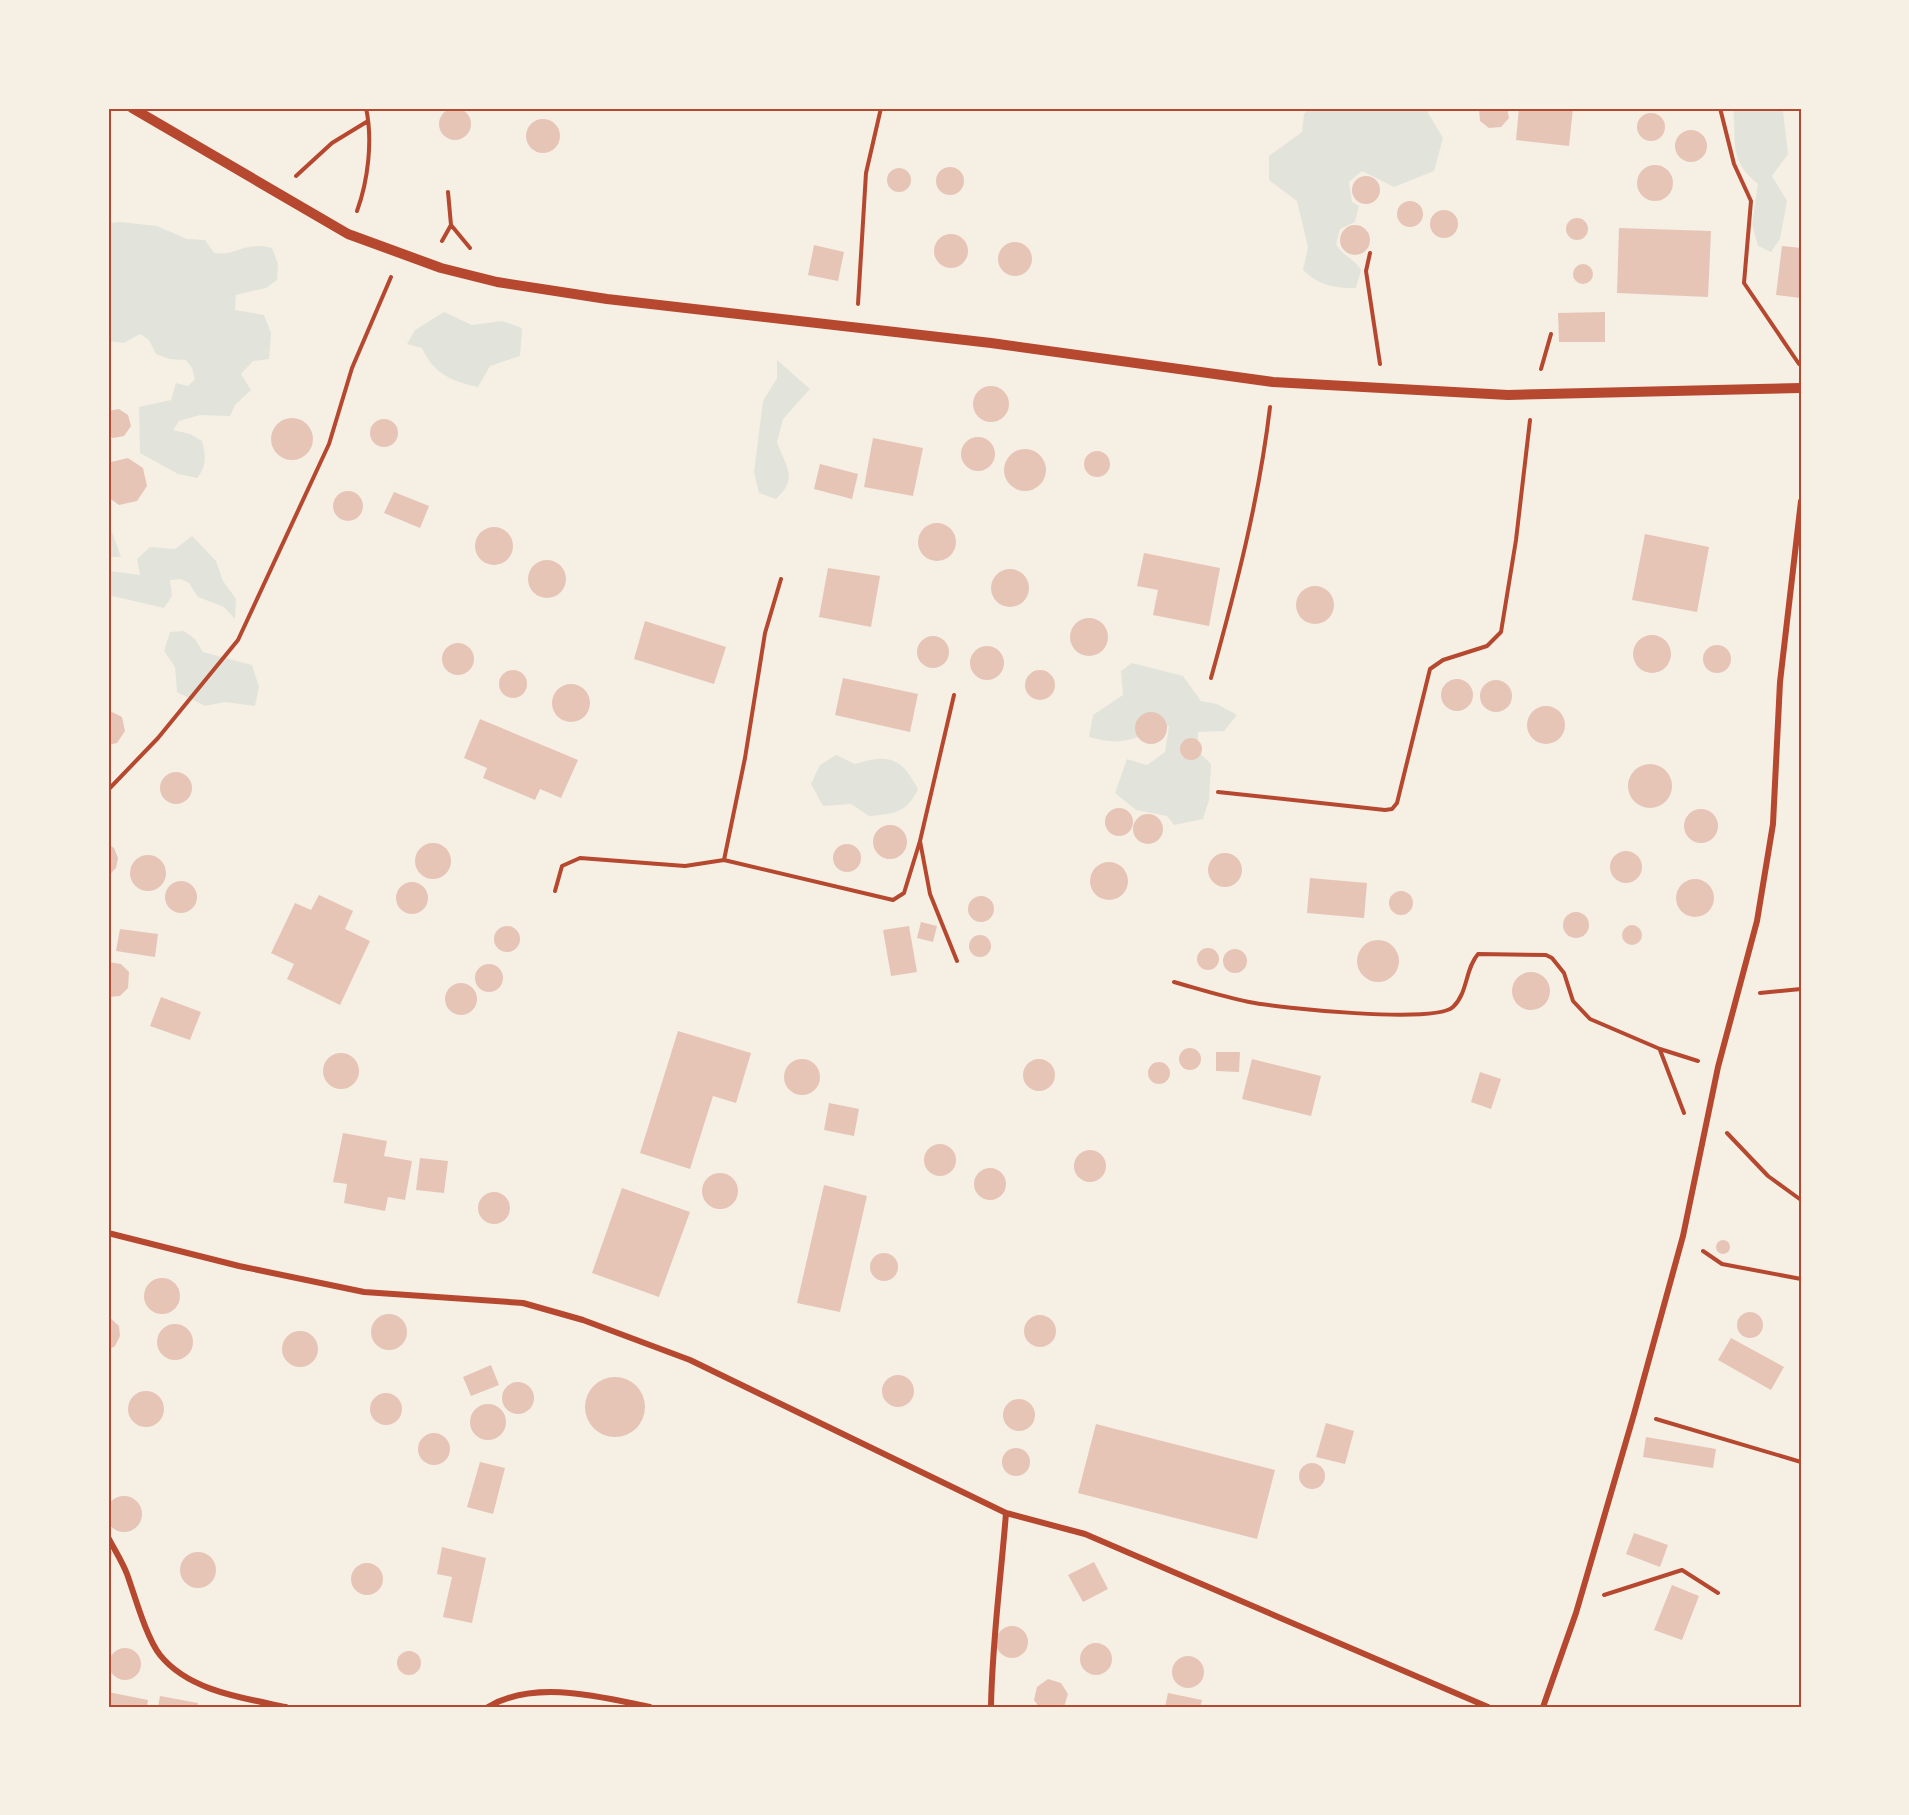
<svg xmlns="http://www.w3.org/2000/svg" width="1909" height="1815" viewBox="0 0 1909 1815" font-family="Cabin,sans-serif">
  <rect width="100%" height="100%" fill="#f6efe4"/>
  <!-- green -->
  <path fill="#e2e4dc" d="M1310,108H1428V113L1443,138L1434,171L1394,187L1362,171L1349,182L1352,202L1359,206L1355,222L1340,229L1336,244C1342,256 1354,258 1361,270L1356,288C1335,288 1319,286 1303,270L1308,247L1297,201L1269,180V156L1302,132L1304,114Z
    M1733,108H1788L1783,111L1788,154L1772,176L1787,201L1780,239L1771,252L1758,246L1752,224L1758,184C1728,160 1737,143 1733,108Z
    M120,222L157,226L187,239L205,240L214,253C238,256 242,241 272,248L278,264L277,280L266,288L236,295L235,310L264,315L271,333L269,359L253,361L241,374L251,390L235,405L230,416L200,415L179,421L173,430L190,434L202,441C206,456 207,466 197,478L178,474L140,453L139,407L171,400L176,383L188,386L195,379L192,368L186,360L169,359L156,354L149,340L140,334L124,343L108,341V223Z
    M444,312L472,325L502,321L522,328L520,356L490,366L478,387C451,381 434,374 422,348L407,344L415,330Z
    M777,360L810,389L783,419L777,442C786,468 799,477 776,499L759,493L754,472L763,401L777,378Z
    M108,530L112,532L121,557H108Z
    M192,536L216,561L223,581L236,599L235,619L224,607L198,597L189,583L181,579L170,580L172,596L164,608L108,595V566L110,571L140,575L137,559L150,547L175,549Z
    M184,631L195,639L203,652L252,665L259,687L255,706L225,702L205,706L177,692L175,667L164,651L170,632Z
    M1132,663L1183,676L1201,701L1217,704L1237,715L1224,731L1198,732V751L1211,764L1209,800L1203,819L1174,825L1167,816L1136,810L1115,793L1127,759L1147,765L1165,752L1169,726C1133,736 1129,748 1089,737L1093,715L1123,695L1121,671Z
    M836,755L855,764C890,753 901,758 918,789C907,813 894,814 869,816L851,804L823,806L811,784L820,765Z"/>
  <!-- building -->
  <path fill="#e6c5b7" d="M439 124a16 16 0 1 1 32 0a16 16 0 1 1-32 0Z
    M1479,108H1507L1509,118L1501,127L1489,128L1480,121Z
    M1519,108H1573L1569,146L1516,140Z
    M1637 127a14 14 0 1 1 28 0a14 14 0 1 1-28 0Z
    M526 136a17 17 0 1 1 34 0a17 17 0 1 1-34 0Z
    M1675 146a16 16 0 1 1 32 0a16 16 0 1 1-32 0Z
    M1637 183a18 18 0 1 1 36 0a18 18 0 1 1-36 0Z
    M936 181a14 14 0 1 1 28 0a14 14 0 1 1-28 0Z
    M887 180a12 12 0 1 1 24 0a12 12 0 1 1-24 0Z
    M1352 190a14 14 0 1 1 28 0a14 14 0 1 1-28 0Z
    M1397 214a13 13 0 1 1 26 0a13 13 0 1 1-26 0Z
    M1430 224a14 14 0 1 1 28 0a14 14 0 1 1-28 0Z
    M1566 229a11 11 0 1 1 22 0a11 11 0 1 1-22 0Z
    M1340 240a15 15 0 1 1 30 0a15 15 0 1 1-30 0Z
    M1619,228L1711,231L1708,297L1617,293Z
    M934 251a17 17 0 1 1 34 0a17 17 0 1 1-34 0Z
    M998 259a17 17 0 1 1 34 0a17 17 0 1 1-34 0Z
    M814,245L844,252L838,281L808,275Z
    M1782,246L1801,248V298L1776,295Z
    M1573 274a10 10 0 1 1 20 0a10 10 0 1 1-20 0Z
    M1605,312V342H1559L1558,313Z
    M973 404a18 18 0 1 1 36 0a18 18 0 1 1-36 0Z
    M119,409L128,415L131,426L124,436L113,438L108,435V411Z
    M271 439a21 21 0 1 1 42 0a21 21 0 1 1-42 0Z
    M370 433a14 14 0 1 1 28 0a14 14 0 1 1-28 0Z
    M961 454a17 17 0 1 1 34 0a17 17 0 1 1-34 0Z
    M873,438L923,448L913,496L864,487Z
    M1004 470a21 21 0 1 1 42 0a21 21 0 1 1-42 0Z
    M1084 464a13 13 0 1 1 26 0a13 13 0 1 1-26 0Z
    M128,458L143,468L147,486L137,501L119,505L108,497V466L111,462Z
    M820,464L858,474L852,499L814,489Z
    M333 506a15 15 0 1 1 30 0a15 15 0 1 1-30 0Z
    M394,492L429,506L420,528L384,513Z
    M918 542a19 19 0 1 1 38 0a19 19 0 1 1-38 0Z
    M475 546a19 19 0 1 1 38 0a19 19 0 1 1-38 0Z
    M1645,534L1709,547L1697,612L1632,600Z
    M1144,553L1220,568L1209,626L1153,615L1158,590L1137,586Z
    M528 579a19 19 0 1 1 38 0a19 19 0 1 1-38 0Z
    M828,568L880,576L871,627L819,617Z
    M991 588a19 19 0 1 1 38 0a19 19 0 1 1-38 0Z
    M1296 605a19 19 0 1 1 38 0a19 19 0 1 1-38 0Z
    M1070 637a19 19 0 1 1 38 0a19 19 0 1 1-38 0Z
    M645,621L726,647L714,684L634,659Z
    M1633 654a19 19 0 1 1 38 0a19 19 0 1 1-38 0Z
    M917 652a16 16 0 1 1 32 0a16 16 0 1 1-32 0Z
    M442 659a16 16 0 1 1 32 0a16 16 0 1 1-32 0Z
    M1703 659a14 14 0 1 1 28 0a14 14 0 1 1-28 0Z
    M970 663a17 17 0 1 1 34 0a17 17 0 1 1-34 0Z
    M1025 685a15 15 0 1 1 30 0a15 15 0 1 1-30 0Z
    M499 684a14 14 0 1 1 28 0a14 14 0 1 1-28 0Z
    M843,678L918,694L910,732L835,715Z
    M1441 695a16 16 0 1 1 32 0a16 16 0 1 1-32 0Z
    M1480 696a16 16 0 1 1 32 0a16 16 0 1 1-32 0Z
    M552 703a19 19 0 1 1 38 0a19 19 0 1 1-38 0Z
    M1527 725a19 19 0 1 1 38 0a19 19 0 1 1-38 0Z
    M108,710L122,717L125,731L117,743L108,745Z
    M1135 728a16 16 0 1 1 32 0a16 16 0 1 1-32 0Z
    M480,719L578,760L561,798L540,789L535,800L483,778L487,768L464,758Z
    M1180 749a11 11 0 1 1 22 0a11 11 0 1 1-22 0Z
    M1628 786a22 22 0 1 1 44 0a22 22 0 1 1-44 0Z
    M160 788a16 16 0 1 1 32 0a16 16 0 1 1-32 0Z
    M1105 822a14 14 0 1 1 28 0a14 14 0 1 1-28 0Z
    M1684 826a17 17 0 1 1 34 0a17 17 0 1 1-34 0Z
    M1133 829a15 15 0 1 1 30 0a15 15 0 1 1-30 0Z
    M873 842a17 17 0 1 1 34 0a17 17 0 1 1-34 0Z
    M415 861a18 18 0 1 1 36 0a18 18 0 1 1-36 0Z
    M833 858a14 14 0 1 1 28 0a14 14 0 1 1-28 0Z
    M108,844L114,848L118,858L116,868L108,876Z
    M1610 867a16 16 0 1 1 32 0a16 16 0 1 1-32 0Z
    M1208 870a17 17 0 1 1 34 0a17 17 0 1 1-34 0Z
    M130 873a18 18 0 1 1 36 0a18 18 0 1 1-36 0Z
    M1090 881a19 19 0 1 1 38 0a19 19 0 1 1-38 0Z
    M1310,878L1367,883L1364,918L1307,913Z
    M1676 898a19 19 0 1 1 38 0a19 19 0 1 1-38 0Z
    M165 897a16 16 0 1 1 32 0a16 16 0 1 1-32 0Z
    M396 898a16 16 0 1 1 32 0a16 16 0 1 1-32 0Z
    M1389 903a12 12 0 1 1 24 0a12 12 0 1 1-24 0Z
    M319,895L353,911L345,929L370,941L340,1005L287,979L294,964L271,953L295,903L311,910Z
    M968 909a13 13 0 1 1 26 0a13 13 0 1 1-26 0Z
    M1563 925a13 13 0 1 1 26 0a13 13 0 1 1-26 0Z
    M921,922L937,926L933,942L917,938Z
    M1622 935a10 10 0 1 1 20 0a10 10 0 1 1-20 0Z
    M494 939a13 13 0 1 1 26 0a13 13 0 1 1-26 0Z
    M909,926L917,972L891,976L883,930Z
    M120,929L158,934L155,957L116,951Z
    M969 946a11 11 0 1 1 22 0a11 11 0 1 1-22 0Z
    M1357 961a21 21 0 1 1 42 0a21 21 0 1 1-42 0Z
    M1197 959a11 11 0 1 1 22 0a11 11 0 1 1-22 0Z
    M1223 961a12 12 0 1 1 24 0a12 12 0 1 1-24 0Z
    M108,962L121,964L129,972L128,988L120,996L108,997Z
    M475 978a14 14 0 1 1 28 0a14 14 0 1 1-28 0Z
    M1512 991a19 19 0 1 1 38 0a19 19 0 1 1-38 0Z
    M445 999a16 16 0 1 1 32 0a16 16 0 1 1-32 0Z
    M161,997L201,1012L190,1040L150,1026Z
    M678,1031L751,1053L736,1103L713,1096L690,1169L640,1153Z
    M1179 1059a11 11 0 1 1 22 0a11 11 0 1 1-22 0Z
    M1216,1052H1240L1239,1072L1216,1071Z
    M323 1071a18 18 0 1 1 36 0a18 18 0 1 1-36 0Z
    M1252,1059L1321,1076L1311,1116L1242,1099Z
    M784 1077a18 18 0 1 1 36 0a18 18 0 1 1-36 0Z
    M1023 1075a16 16 0 1 1 32 0a16 16 0 1 1-32 0Z
    M1148 1073a11 11 0 1 1 22 0a11 11 0 1 1-22 0Z
    M1480,1072L1501,1079L1491,1109L1471,1102Z
    M829,1103L859,1109L854,1136L824,1130Z
    M343,1133L387,1141L384,1156L412,1161L405,1200L388,1197L385,1211L344,1203L347,1184L333,1182Z
    M924 1160a16 16 0 1 1 32 0a16 16 0 1 1-32 0Z
    M1074 1166a16 16 0 1 1 32 0a16 16 0 1 1-32 0Z
    M420,1158L448,1161L444,1193L416,1190Z
    M974 1184a16 16 0 1 1 32 0a16 16 0 1 1-32 0Z
    M702 1191a18 18 0 1 1 36 0a18 18 0 1 1-36 0Z
    M824,1185L867,1196L840,1312L797,1303Z
    M622,1188L690,1212L659,1297L592,1273Z
    M478 1208a16 16 0 1 1 32 0a16 16 0 1 1-32 0Z
    M1716 1247a7 7 0 1 1 14 0a7 7 0 1 1-14 0Z
    M870 1267a14 14 0 1 1 28 0a14 14 0 1 1-28 0Z
    M144 1296a18 18 0 1 1 36 0a18 18 0 1 1-36 0Z
    M1737 1325a13 13 0 1 1 26 0a13 13 0 1 1-26 0Z
    M371 1332a18 18 0 1 1 36 0a18 18 0 1 1-36 0Z
    M1024 1331a16 16 0 1 1 32 0a16 16 0 1 1-32 0Z
    M108,1316L119,1326L120,1336L115,1346L108,1350Z
    M157 1342a18 18 0 1 1 36 0a18 18 0 1 1-36 0Z
    M282 1349a18 18 0 1 1 36 0a18 18 0 1 1-36 0Z
    M1731,1338L1784,1367L1771,1390L1718,1360Z
    M491,1365L499,1385L471,1396L463,1377Z
    M882 1391a16 16 0 1 1 32 0a16 16 0 1 1-32 0Z
    M585 1407a30 30 0 1 1 60 0a30 30 0 1 1-60 0Z
    M502 1398a16 16 0 1 1 32 0a16 16 0 1 1-32 0Z
    M128 1409a18 18 0 1 1 36 0a18 18 0 1 1-36 0Z
    M370 1409a16 16 0 1 1 32 0a16 16 0 1 1-32 0Z
    M1003 1415a16 16 0 1 1 32 0a16 16 0 1 1-32 0Z
    M470 1422a18 18 0 1 1 36 0a18 18 0 1 1-36 0Z
    M1326,1423L1354,1431L1345,1464L1316,1457Z
    M1096,1424L1275,1470L1257,1539L1078,1493Z
    M418 1449a16 16 0 1 1 32 0a16 16 0 1 1-32 0Z
    M1646,1437L1716,1449L1713,1468L1643,1457Z
    M1002 1462a14 14 0 1 1 28 0a14 14 0 1 1-28 0Z
    M480,1462L505,1468L493,1514L467,1507Z
    M1299 1476a13 13 0 1 1 26 0a13 13 0 1 1-26 0Z
    M106 1514a18 18 0 1 1 36 0a18 18 0 1 1-36 0Z
    M1634,1533L1668,1545L1660,1567L1626,1554Z
    M442,1547L486,1558L472,1623L443,1617L452,1577L437,1574Z
    M108,1551L112,1552L109,1567H108Z
    M180 1570a18 18 0 1 1 36 0a18 18 0 1 1-36 0Z
    M1094,1562L1108,1589L1083,1602L1068,1575Z
    M351 1579a16 16 0 1 1 32 0a16 16 0 1 1-32 0Z
    M1672,1585L1699,1596L1682,1640L1654,1630Z
    M996 1642a16 16 0 1 1 32 0a16 16 0 1 1-32 0Z
    M1080 1659a16 16 0 1 1 32 0a16 16 0 1 1-32 0Z
    M109 1664a16 16 0 1 1 32 0a16 16 0 1 1-32 0Z
    M397 1663a12 12 0 1 1 24 0a12 12 0 1 1-24 0Z
    M1172 1672a16 16 0 1 1 32 0a16 16 0 1 1-32 0Z
    M1048,1679L1061,1683L1068,1694L1064,1707H1039L1034,1700L1037,1687Z
    M108,1692L148,1700L147,1707H108Z
    M1168,1693L1202,1700L1200,1707H1165Z
    M160,1696L198,1703L197,1707H158Z"/>
  <g fill="none" stroke-linecap="round" stroke-linejoin="round">
    <!-- path -->
    <path stroke="#b5482f" stroke-width="4" d="M1720,108L1734,164L1751,201L1744,283L1799,364
      M296,176L332,143L368,121
      M357,211C368,181 373,140 366,108
      M451,225L470,248
      M442,241L451,225L448,192
      M1370,253L1366,271L1380,364
      M858,304L866,173L881,108
      M1541,369L1551,334
      M1211,678C1236,588 1259,500 1270,407
      M954,695L920,841L930,894L957,961
      M108,790L158,738L238,640L329,444L352,368L391,277
      M1218,792L1385,810L1392,809L1397,803L1430,669L1443,660L1487,646L1501,632L1516,540L1530,420
      M724,860L745,758L765,633L781,579
      M555,891L562,866L580,858L685,866L724,860L893,900L904,893L920,841
      M1174,982C1199,989 1224,997 1249,1002C1279,1008 1434,1024 1453,1007C1468,993 1465,969 1478,954L1546,955L1552,958L1564,973L1573,1001L1590,1019L1660,1049L1698,1061
      M1760,993L1801,989
      M1660,1050L1684,1113
      M1727,1133L1768,1176L1801,1200
      M1703,1251L1722,1264L1801,1279
      M1656,1419L1801,1462
      M1604,1595L1682,1570L1718,1593"/>
    <!-- minor -->
    <path stroke="#b5482f" stroke-width="6" d="M108,1233L239,1266L364,1292L523,1303L583,1320L690,1360L1006,1513C1001,1578 992,1642 991,1707
      M1006,1513L1085,1534L1488,1707
      M108,1537C114,1549 122,1561 127,1574C135,1596 146,1637 160,1655C189,1691 243,1698 286,1707
      M488,1707C535,1679 601,1697 650,1707
      M1543,1707L1576,1613L1634,1414L1683,1236L1718,1067L1757,921L1773,824L1780,682L1801,501"/>
    <!-- tertiary -->
    <path stroke="#b5482f" stroke-width="10" d="M132,108L348,234L441,268L497,282L607,299L991,343L1273,382L1508,395L1801,388"/>
  </g>
  <!-- border -->
  <rect width="1909" height="1815" fill="none" stroke="#f6efe4" stroke-width="219"/>
  <rect x="110" y="110" width="1690" height="1596" fill="none" stroke="#b5482f" stroke-width="2"/>
</svg>
